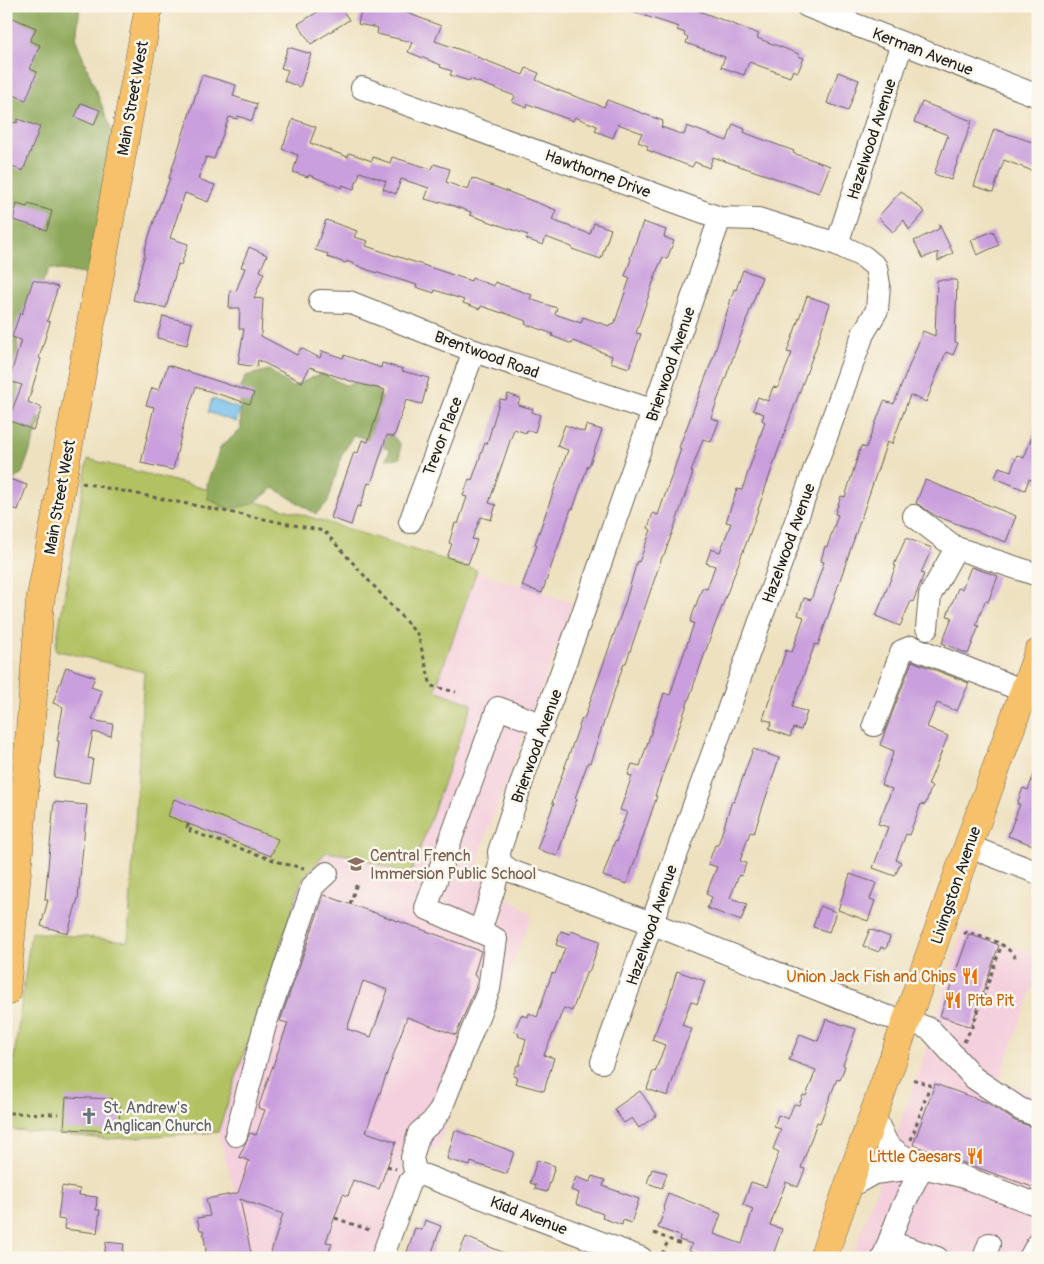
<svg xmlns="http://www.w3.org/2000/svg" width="1044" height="1264" viewBox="0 0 1044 1264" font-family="Pangolin,sans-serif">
  <rect width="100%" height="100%" fill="#fbf7ec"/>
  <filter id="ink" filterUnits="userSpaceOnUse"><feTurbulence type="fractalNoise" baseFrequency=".02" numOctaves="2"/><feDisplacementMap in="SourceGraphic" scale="10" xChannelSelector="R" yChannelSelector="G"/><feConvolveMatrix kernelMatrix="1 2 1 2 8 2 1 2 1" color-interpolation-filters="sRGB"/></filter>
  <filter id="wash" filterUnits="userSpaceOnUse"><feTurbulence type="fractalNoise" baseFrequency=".0096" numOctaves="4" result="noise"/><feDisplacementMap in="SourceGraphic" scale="20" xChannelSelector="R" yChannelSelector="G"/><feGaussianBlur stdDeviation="1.12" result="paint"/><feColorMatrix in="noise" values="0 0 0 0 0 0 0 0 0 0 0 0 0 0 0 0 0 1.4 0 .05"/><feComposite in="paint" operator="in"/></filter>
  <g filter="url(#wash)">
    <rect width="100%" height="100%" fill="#eee1c0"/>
    <!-- built -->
    <path fill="#f4cfdd" d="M88,459L288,510L573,603L481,850L478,877L532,915L436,1150L420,1149L375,1258H250L252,1252L218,1132L302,881L134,839L144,672L55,650Z
      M963,928L1038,955V972L999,1081L1038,1095V1258H852L925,1054Z"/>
    <!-- green -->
    <path fill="#b2c264" stroke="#676f40" d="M88,459L288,510L477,570L435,690L472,704L410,876L355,856L326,852L302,880L218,1132L108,1139L6,1129V1117L31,932L128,941L144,672L55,650Z"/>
    <!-- forest -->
    <path fill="#8da85a" stroke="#54623b" d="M6,6H80L76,40L112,131L100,224L89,275L50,268L17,331L18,388L41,420L22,473L6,486Z
      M269,370L292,387L311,378L323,374L345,385L370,380L382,398L372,430L394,437L400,444V458L386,459L390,450L370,440L353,435L341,457L328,502L316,514L274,488L252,504L229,509L208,499L207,483L221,446L241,430L240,389L246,376Z"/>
    <!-- water -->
    <path fill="#72bfec" stroke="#476e84" d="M212,399L240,409L236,422L208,412Z"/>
    <g id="blocks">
      <!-- building -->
      <path fill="#c99fdd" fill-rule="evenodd" d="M327,6H340L349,20L311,44L298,24Z
        M362,6H397V9L441,26L435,41L478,56L477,57L523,75L526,68L539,73L536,80L555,89L604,107L607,100L663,121L661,127L684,135L687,126L727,141L733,124L745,129L744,132L748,134L794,151L793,153L830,166L819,193L713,157L709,168L695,162L692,167L647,150L648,146L638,142L642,133L618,124L613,138L595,131L597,126L575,117L573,121L528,104L527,108L512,102L515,96L470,79L469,81L450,75L452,71L440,67L441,65L408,52L412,42L377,34L378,28L358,24Z
        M624,6H686L759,34L757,38L799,54L798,56L804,58L798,72L793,70L790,77L749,62L744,75L721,67L725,57L686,43L688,37L684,36L685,33L677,30L679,27L624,9Z
        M13,18L36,28L30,41L40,45L30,69L37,72L26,100L6,92V34Z
        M288,47L311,54L300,87L284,81L288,70L281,68Z
        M838,72L859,80L848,111L827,103Z
        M202,75L236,85L233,96L257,104L252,121L238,116L237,119L229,117L214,159L206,157L198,179L215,185L208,202L185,193L170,238L188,244L181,265L178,264L166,308L133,300L145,253L144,252L157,212L170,178H169Z
        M922,102L972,121L951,180L934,174L948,135L914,122Z
        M81,103L100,110L94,125L75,117Z
        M18,119L40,127L23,171L6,164V138L13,122L17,123Z
        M293,119L316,127L310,143L348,157L349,153L372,161L373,157L390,163L392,157L432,169L434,164L450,169L446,182L468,190L472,178L556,210L552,220L590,234L594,223L611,229L601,259L572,249V247L546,237L543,245L526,239L528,235L470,215L471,212L440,201L439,203L425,199L429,188L401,179L396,194L383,189L386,181L360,172L354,189L342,185V188L309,175L308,177L293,172L298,155L282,149Z
        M994,129L1038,144V173L1004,160L993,192L974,186Z
        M901,191L925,212L909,230L904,220L893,232L878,217Z
        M17,204L27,207L28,204L52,211L47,230L13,220Z
        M326,220L357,231L354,237L368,241L366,246L471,281L472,278L494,286L495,282L532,295L530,299L557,308L555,314L581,323L583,317L609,326L610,324L614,325L630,278L625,276L631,259L630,258L643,222L666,230L664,237L674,241L667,259L663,257L658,268L636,333L641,334L629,368L610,362L612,356L573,341L572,344L552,336L553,334L525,324L526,321L502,312V313L481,306L480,309L463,303L464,300L435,290L434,293L416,287L417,285L368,270L347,261L346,263L327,257L328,254L315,250Z
        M939,224L953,253L938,261V252L923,258L914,241L939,229Z
        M993,231L999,245L977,255L971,240Z
        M249,247L267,255L260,271L264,273L254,298L263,299L261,336L297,355L301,348L320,358L322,351L343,358L344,355L381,368L382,363L403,369L402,371L429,378L422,404L406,400L394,437L387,435L371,484L368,483L360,507L357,506L351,525L331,518L354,452L358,453L362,440L368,442L385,390L356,383L310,367L302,382L258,360L257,367L238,364L244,329H239L240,308H229L230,290L236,291L245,268L241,267Z
        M743,270L762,277L711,418L719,421L711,442L703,439L691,472H693L676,522L665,553L662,557L626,663H624L590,763L588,762L575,798L577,799L557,856L537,849L554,803H552L582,718L584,719L626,600L637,561L639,562L651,530L648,528L653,513L658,515L681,449L679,448L714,355L734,289L736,290Z
        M33,280L58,287L47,321L50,322L39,358L41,359L28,402L42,408L33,430L8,420L22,385L9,381L21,340L12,337L20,313L22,314Z
        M937,280H957L955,342L958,343L953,355L946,352L926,402L910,395L892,444L887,442L818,645L815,644L792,707L807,712L801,730L793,728L790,737L769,729L772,722L763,719L786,650L792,652L804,617L798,615L804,598L811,600L824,562L821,561L825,546L827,547L838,515L835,514L841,496L845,497L861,446L866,448L884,401L894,404L923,331L935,336Z
        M807,296L830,304L816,347L779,448L749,536L713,630L655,796H657L627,884L603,876L615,841L616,842L627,812L620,810L632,776L628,775L632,764L640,766L664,693L670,695L694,623L690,622L702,588L707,589L715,566L706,563L711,549L720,552L731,523L726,522L737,489L742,490L765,422L762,420L764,414L753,410L758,397L768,401L773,387L778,388L792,353L787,352Z
        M163,316L192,323L187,345L157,338Z
        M168,365L254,393L250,404L196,387L185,419L173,470L141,463L154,407L146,405L152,388L159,390Z
        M508,394L520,398L518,405L533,409L532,412L540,415L535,432L527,430L526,433L514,429L489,503L496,505L491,520L481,517L472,539L477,540L468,564L447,557L452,544L449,543L455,523L458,524L467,497L463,496L469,479L472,480L485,443L487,444L500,399L506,400Z
        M565,425L584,432L586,425L602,430L589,466L588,465L573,509H571L542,593L522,586L537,545L535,544L568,450L557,446Z
        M1036,426H1038V483L1029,479L1025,490L995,478L999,467L1011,471L1017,455L1024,458Z
        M6,478L27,485L18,510L6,506Z
        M925,480L1016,516L1006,542L936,516L916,503Z
        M906,538L932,548L921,573L924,574L913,602L911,601L900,626L876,616L896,566L894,565Z
        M971,567L998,576L988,602L985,601L976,625L979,626L968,654L942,643L952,617L947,616L958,588L962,589Z
        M912,661L969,683L957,711L937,703L927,727L948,736L928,785L932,786L925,805L921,804L909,835L906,834L896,860L901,862L895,876L873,868L888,827L878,824L892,789L881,785L894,751L880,745Z
        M66,667L95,677L91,687L102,691L92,720L113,724L111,736L93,732L88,758L93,759L89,783L54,777L59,741H57L63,707L53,703Z
        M753,749L779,758L754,833L750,832L740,861L746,863L742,876L739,875L730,898L747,904L741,921L707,908L712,897L706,894L717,867L708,864L715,845H718L732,801L734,802Z
        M1037,766H1038V847L1008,836L1020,804H1017L1023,788L1028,790Z
        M174,799L278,839L271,856L168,816Z
        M54,802L87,805L78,898L68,933L41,926L48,900H45Z
        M850,874L876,883L870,899L875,901L868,921L838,910Z
        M324,895L446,938L447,939L481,951L474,975L477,977L476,986L456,1035L407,1017L366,1132L396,1142L379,1189L353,1180L348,1196L343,1194L326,1242L332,1243L327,1258H269L283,1214L240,1199L252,1258H204L206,1250L203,1230H200L197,1218L210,1216L206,1199L238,1193L249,1161L239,1157L250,1133L256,1135L265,1110L258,1108L288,1023L280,1021ZM363,981L388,990L371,1037L347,1029Z
        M820,906L836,912L829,932L813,927Z
        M870,929L890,937L886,949L881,947L879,952L863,946Z
        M561,931L570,934L571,931L600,941L589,972L587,971L572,1011L564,1008L544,1055L554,1058L544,1091L515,1083L517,1077L513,1076L517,1065L519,1066L526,1039L518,1036L519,1034L514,1031L521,1015L528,1017L529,1013L537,1017L552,973L555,974L565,948L556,945Z
        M969,934L999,945L971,1027L940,1016Z
        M677,971L705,981L697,1004L691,1001L682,1025L692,1029L679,1060L668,1096L647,1089L653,1071L655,1072L665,1045L652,1040L668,1001Z
        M826,1019L856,1029L843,1065L845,1066L840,1080L837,1079L820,1123L817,1122L801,1168L805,1169L798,1187L786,1182L770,1225L782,1229L772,1258H708L689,1251L692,1244L679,1240L680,1236L658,1228L665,1209L663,1208L668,1193L721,1214L714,1234L742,1244L753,1209L743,1205L751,1182L766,1187L779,1152L773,1149L781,1129L774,1127L778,1115L788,1119L794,1104L799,1105L803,1095L806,1096L816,1070L789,1060L800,1034L818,1041Z
        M935,1084L986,1102L1015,1121L1038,1129V1189L913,1145Z
        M640,1091L657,1115L639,1128L632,1118L624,1123L614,1109Z
        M66,1097L112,1099V1104L120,1105L119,1131L64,1129Z
        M455,1130L514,1152L507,1174L471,1162L470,1166L447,1159Z
        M537,1160L555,1166L547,1192L535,1189L536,1185L530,1183Z
        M652,1169L667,1173L662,1188L647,1183Z
        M592,1176L605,1180L603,1186L639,1199L631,1223L623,1220L622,1225L602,1218L603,1214L576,1204L579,1193L571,1190L576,1177L590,1182Z
        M62,1186L80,1189L79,1195L97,1197L96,1210H100L97,1233L64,1229L65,1220L58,1219Z
        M425,1220L441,1226L430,1258H405L415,1228L422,1230Z
        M466,1237L514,1257V1258H457Z
        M106,1242L124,1244L122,1258H104Z"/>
    </g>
  </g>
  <g filter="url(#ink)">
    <use href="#blocks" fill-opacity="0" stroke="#666155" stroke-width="1"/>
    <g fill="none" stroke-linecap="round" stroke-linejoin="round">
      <!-- minor casing -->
      <g stroke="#666155" stroke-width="24">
        <path id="minor" d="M807,6L1038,96
          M362,88L720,218L758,219L837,244L864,257L876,267L879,285L877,310L863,334L602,1062
          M720,218L582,616L525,772L499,852L500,863L511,871L651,923L885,1016L908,1021L930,1029L974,1078L1020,1109L1038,1116
          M837,244L902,43
          M320,301L349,302L474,351L654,411
          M914,516L956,548L1038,575
          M410,522L474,351
          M927,628L930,595L956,548
          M874,725L902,651L912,647L1024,691
          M968,846L1038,873
          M480,931L494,888L500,863
          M874,1116L887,1144L898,1153L922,1167L961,1176L1038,1205
          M236,1135L265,1025L313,886L327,873
          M416,1175L412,1158L419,1133L432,1122L440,1111L489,989L496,939L426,908L498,708L543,725
          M416,1175H423L641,1258
          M849,1187L874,1173L922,1167
          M889,1242L937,1258
          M382,1258L409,1183L416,1175
          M883,1258L901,1210L922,1167
          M984,1258L989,1244
          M1030,1258L1038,1243"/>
      </g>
      <!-- major casing -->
      <g stroke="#666155" stroke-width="29">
        <path id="major" d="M6,992L32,708L40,602L149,6
          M823,1258L968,846L1038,653"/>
      </g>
      <!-- path -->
      <path stroke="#666155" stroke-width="3" stroke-dasharray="4 4" stroke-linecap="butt" d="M82,483L324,531L418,635L431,686L456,692
        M189,824L187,827L191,828L190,831L285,864L304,868
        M350,904L357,883
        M964,934L967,932C986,938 1008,942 1017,961
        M964,1042L974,1023L1002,944
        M9,1113L58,1114
        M911,1140L930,1085L912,1079
        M387,1166L396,1169
        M335,1218L372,1231
        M654,1233L683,1245
        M662,1254L669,1239
        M707,1258V1257"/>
      <!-- minor -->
      <use href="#minor" stroke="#fff" stroke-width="22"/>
      <!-- major -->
      <use href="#major" stroke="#f6c16b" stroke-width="28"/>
    </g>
  </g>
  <!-- icons -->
  <defs>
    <g id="school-bare" transform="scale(1.35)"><path d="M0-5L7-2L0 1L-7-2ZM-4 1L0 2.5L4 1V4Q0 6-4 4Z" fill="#8d6e63" stroke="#fbf7ec" stroke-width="2.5" paint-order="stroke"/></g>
    <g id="restaurant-bare" transform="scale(1.35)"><path d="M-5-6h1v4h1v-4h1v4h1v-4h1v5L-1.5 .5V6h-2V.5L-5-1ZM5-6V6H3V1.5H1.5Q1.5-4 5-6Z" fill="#e8710a" stroke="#fbf7ec" stroke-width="2.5" paint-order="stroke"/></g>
    <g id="church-bare" transform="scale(1.35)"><path d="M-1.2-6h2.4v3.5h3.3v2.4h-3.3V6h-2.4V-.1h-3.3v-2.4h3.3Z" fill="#6b7280" stroke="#fbf7ec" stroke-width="2.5" paint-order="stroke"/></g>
  </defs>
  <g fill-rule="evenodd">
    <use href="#school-bare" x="356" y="864"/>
    <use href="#restaurant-bare" x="970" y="976"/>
    <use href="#restaurant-bare" x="953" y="1000"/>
    <use href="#church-bare" x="89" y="1116"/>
    <use href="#restaurant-bare" x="975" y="1156"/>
  </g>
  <g text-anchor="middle" stroke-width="5" stroke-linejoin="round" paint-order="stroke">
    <!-- street labels -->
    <g font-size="16" fill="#1c1c1c" stroke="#fbf7ec">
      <text transform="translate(923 51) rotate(21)" y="6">Kerman Avenue</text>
      <text transform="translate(132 98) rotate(-80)" y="6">Main Street West</text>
      <text transform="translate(871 139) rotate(-72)" y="6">Hazelwood Avenue</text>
      <text transform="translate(598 173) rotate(20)" y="6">Hawthorne Drive</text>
      <text transform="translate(487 354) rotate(20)" y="6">Brentwood Road</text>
      <text transform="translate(670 364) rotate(-71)" y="6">Brierwood Avenue</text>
      <text transform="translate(442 436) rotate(-69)" y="6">Trevor Place</text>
      <text transform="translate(59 497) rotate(-80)" y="6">Main Street West</text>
      <text transform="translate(788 543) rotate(-70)" y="6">Hazelwood Avenue</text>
      <text transform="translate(536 746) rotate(-70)" y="6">Brierwood Avenue</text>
      <text transform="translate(955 885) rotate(-71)" y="6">Livingston Avenue</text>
      <text transform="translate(651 925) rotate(-71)" y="6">Hazelwood Avenue</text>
      <text transform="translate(529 1215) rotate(21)" y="6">Kidd Avenue</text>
    </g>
    <!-- education labels -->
    <g font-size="16" fill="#785e54" stroke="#fbf7ec" text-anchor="start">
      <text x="370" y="861">Central French<tspan x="370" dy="18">Immersion Public School</tspan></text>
    </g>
    <!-- food labels -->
    <g font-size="16" fill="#c56008" stroke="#fbf7ec" text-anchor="end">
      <text x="956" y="982">Union Jack Fish and Chips</text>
      <text x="967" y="1006" text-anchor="start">Pita Pit</text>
      <text x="961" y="1162">Little Caesars</text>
    </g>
    <!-- worship labels -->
    <g font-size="16" fill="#5b616d" stroke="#fbf7ec" text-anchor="start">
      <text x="103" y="1113">St. Andrew's<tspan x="103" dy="18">Anglican Church</tspan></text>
    </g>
  </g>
  <!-- margin -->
  <rect width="1044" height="1264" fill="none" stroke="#fbf7ec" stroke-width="25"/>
</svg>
